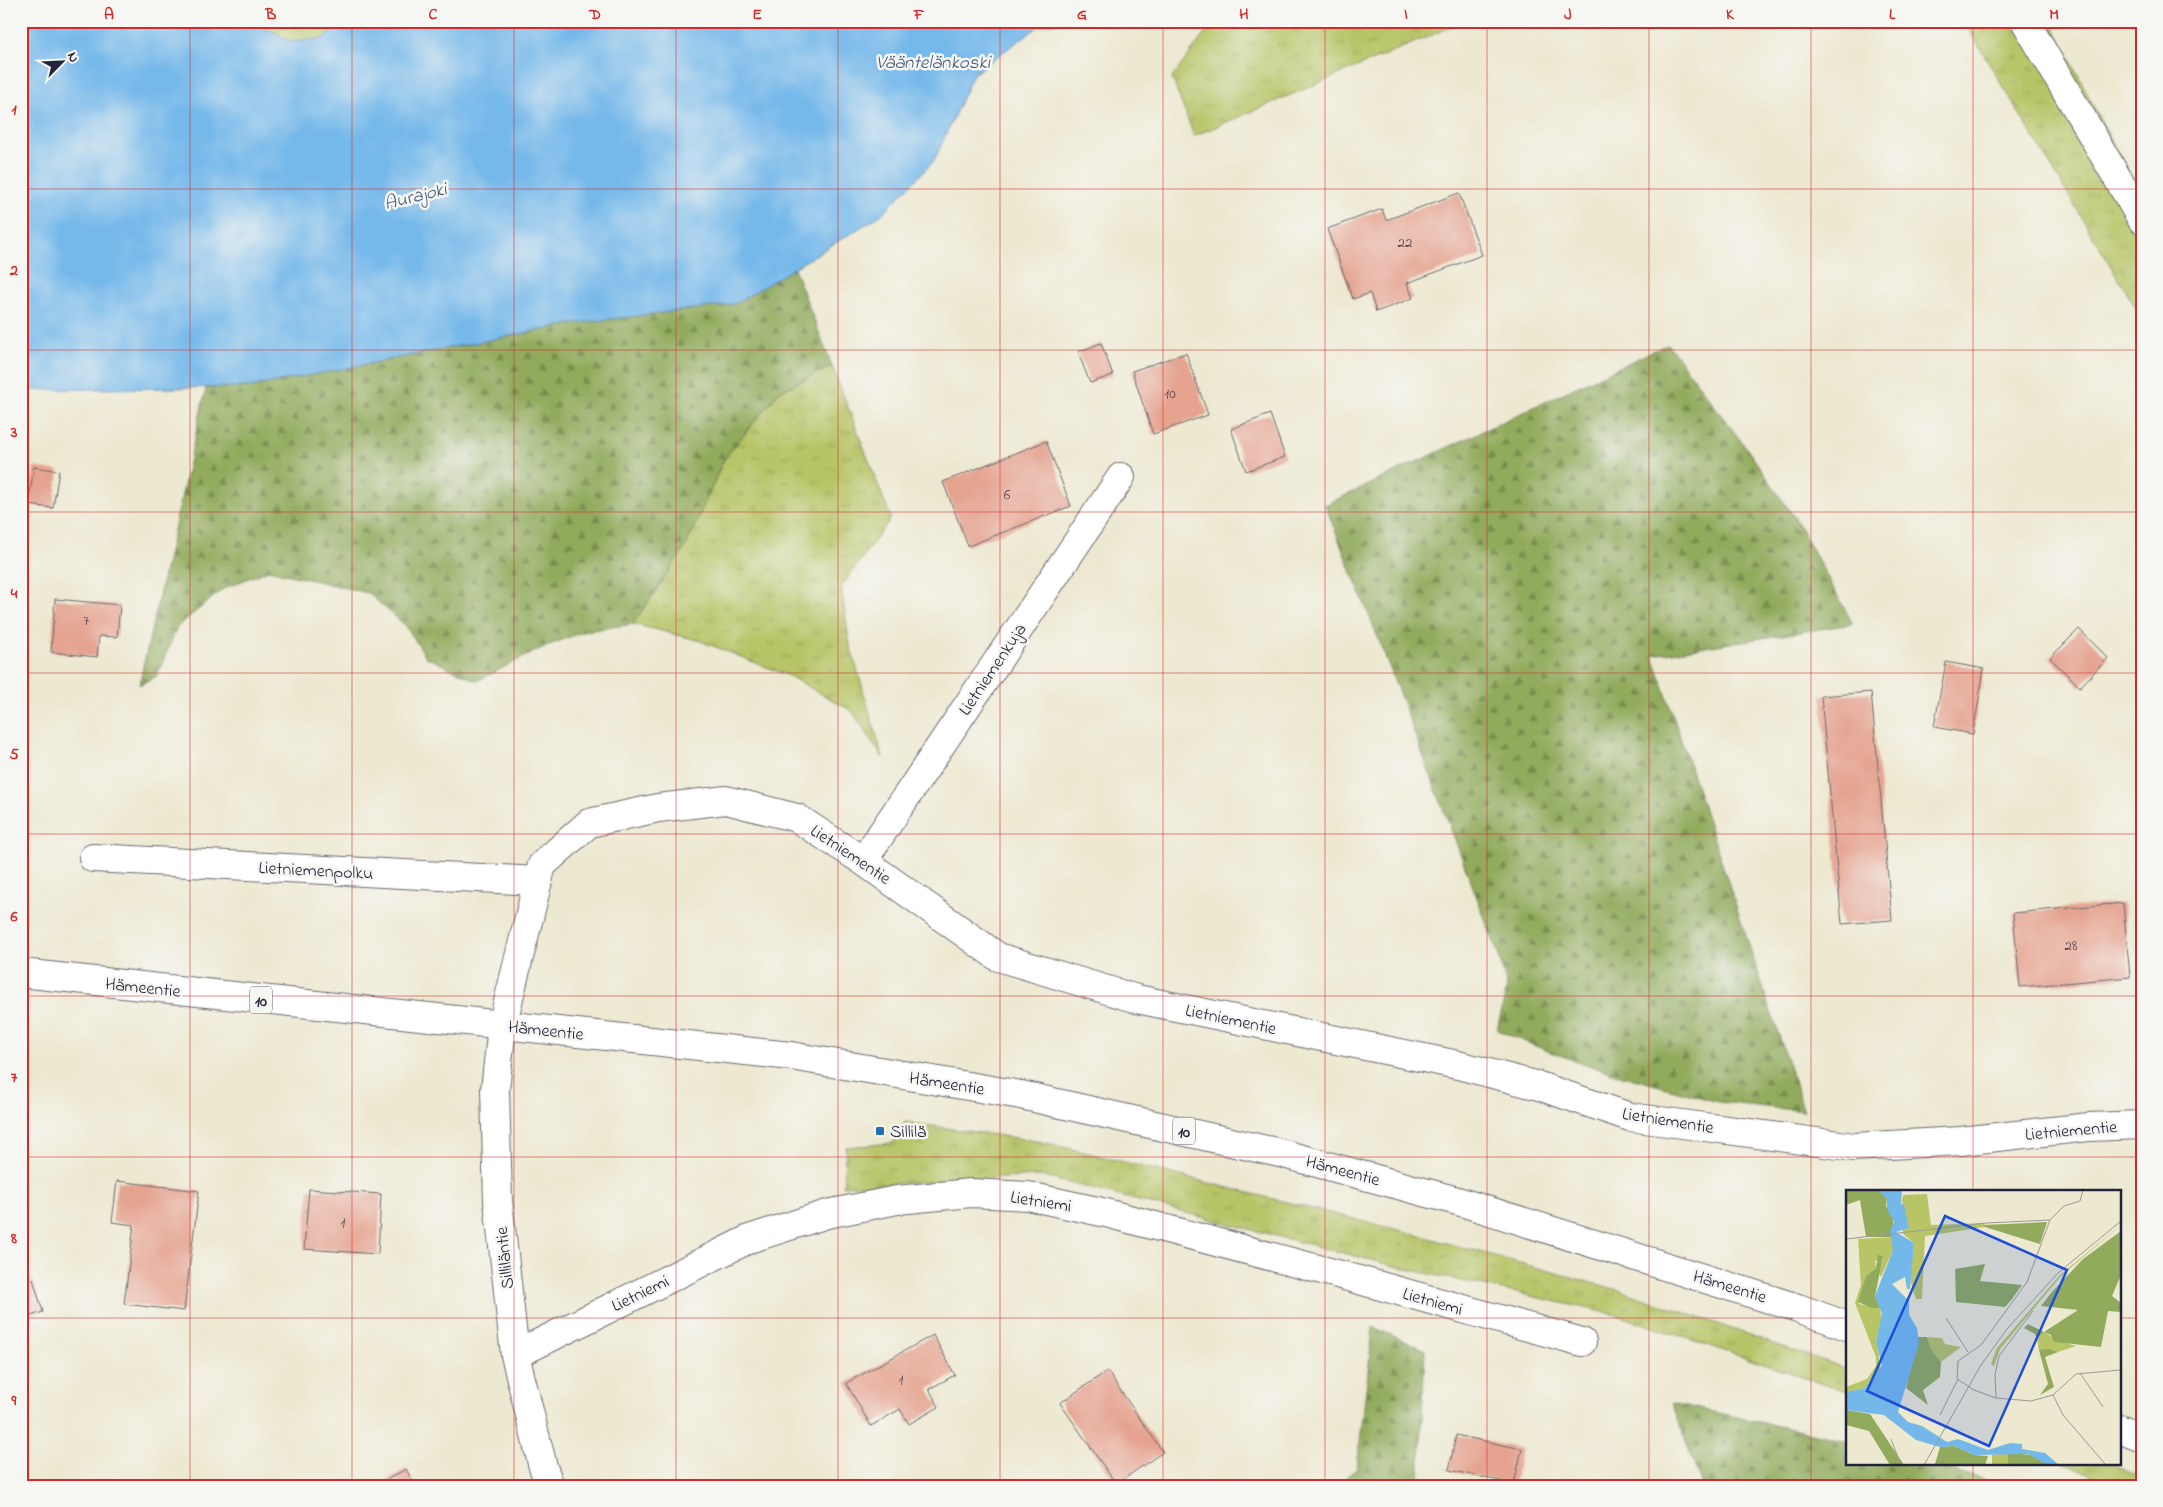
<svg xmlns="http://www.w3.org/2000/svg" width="2163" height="1507" viewBox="0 0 2163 1507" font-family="'Indie Flower',sans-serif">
  <defs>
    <pattern id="grass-tufts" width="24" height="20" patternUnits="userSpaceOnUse" patternTransform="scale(1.25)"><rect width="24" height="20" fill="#b7c567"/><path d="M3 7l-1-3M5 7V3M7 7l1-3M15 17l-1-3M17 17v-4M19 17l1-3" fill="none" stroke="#9da95a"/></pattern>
    <pattern id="forest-firs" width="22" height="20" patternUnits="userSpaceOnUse" patternTransform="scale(1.25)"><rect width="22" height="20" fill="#91aa5c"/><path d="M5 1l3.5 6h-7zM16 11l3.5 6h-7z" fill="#768a4d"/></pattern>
  </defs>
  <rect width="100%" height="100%" fill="#f6f6f2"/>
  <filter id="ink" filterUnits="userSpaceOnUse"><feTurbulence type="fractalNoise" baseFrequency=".02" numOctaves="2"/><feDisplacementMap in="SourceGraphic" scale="10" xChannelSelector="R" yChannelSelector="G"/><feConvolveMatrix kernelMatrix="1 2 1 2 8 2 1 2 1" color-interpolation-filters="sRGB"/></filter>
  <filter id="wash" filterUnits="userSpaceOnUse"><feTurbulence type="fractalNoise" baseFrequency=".0096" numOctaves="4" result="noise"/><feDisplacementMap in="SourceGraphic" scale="20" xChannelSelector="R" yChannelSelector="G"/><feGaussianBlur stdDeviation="1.12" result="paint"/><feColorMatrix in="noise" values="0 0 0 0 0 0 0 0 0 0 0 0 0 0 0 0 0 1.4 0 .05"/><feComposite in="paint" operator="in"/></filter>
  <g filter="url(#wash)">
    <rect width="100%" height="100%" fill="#ede8d0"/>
    <!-- grass -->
    <path fill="url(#grass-tufts)" stroke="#6c7451" d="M253,21H341L337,27L324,38L292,42Z
      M1214,21H1465L1194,136L1172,78Z
      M1964,21H2051L2103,125L2142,195V318Z
      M832,366L891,518L841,587L850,645L883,758L852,711L789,676L698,640L633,624L686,546L724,459L779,392Z
      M905,1122L1043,1142L1403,1231L1622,1291L1847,1369V1392L1617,1315L1398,1267L1041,1176L843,1186L846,1147L893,1143Z
      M2062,1463H2111L2142,1477V1486H2116Z"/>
    <!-- forest -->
    <path fill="url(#forest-firs)" stroke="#5a664c" d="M794,268L832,366L779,392L724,459L686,546L633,624L585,631L542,648L477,681L426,657L406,626L368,593L268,570L223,589L177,627L157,676L139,685L206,388L250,387L571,324L735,304Z
      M1668,344L1747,449L1795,518L1853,624L1653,655L1804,1111L1718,1102L1612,1073L1550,1052L1497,1030L1507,987L1498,953L1384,653L1325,505Z
      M1373,1327L1425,1350L1419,1486H1335L1357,1468Z
      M1672,1403L1847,1441V1463H1929L2003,1486H1702Z"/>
    <!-- water -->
    <path fill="#74b8ea" stroke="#4b6d92" d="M21,21H253L292,42L324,38L337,27L341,21H1064L1039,26L973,74L934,161L881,215L735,304L571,324L250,387L21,390Z"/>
    <g id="blocks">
      <!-- building -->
      <path fill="#e5a390" d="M1459,193L1482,255L1407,283L1413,298L1376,312L1370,293L1353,299L1327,229L1382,209L1386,220Z
        M1101,343L1113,375L1090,383L1078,352Z
        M1186,353L1208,415L1153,434L1132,371Z
        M1270,414L1285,457L1246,471L1231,429Z
        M1046,441L1071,506L968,546L943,482Z
        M34,467L59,471L53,508L28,505Z
        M55,599L120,605L117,637L99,636L97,657L51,652Z
        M2079,629L2108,658L2080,687L2050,658Z
        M1946,662L1984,669L1973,734L1934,727Z
        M1871,692L1892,920L1842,924L1821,696Z
        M2123,903L2130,977L2020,987L2013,913Z
        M117,1181L199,1191L184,1311L124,1304L134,1225L112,1222Z
        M309,1189L381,1194L378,1254L304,1249Z
        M33,1279L43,1312L21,1319V1282Z
        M933,1335L955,1375L929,1389L939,1407L909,1424L900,1409L871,1426L846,1383Z
        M1107,1371L1163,1452L1116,1484L1060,1403Z
        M1456,1435L1522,1449L1514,1484L1449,1470Z
        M406,1469L415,1486H375Z"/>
    </g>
  </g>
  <g filter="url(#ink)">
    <use href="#blocks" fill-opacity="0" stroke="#69676f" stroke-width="1"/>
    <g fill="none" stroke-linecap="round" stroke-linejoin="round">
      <!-- minor casing -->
      <g stroke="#69676f" stroke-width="30">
        <path id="minor" d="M2025,21L2142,220
          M93,858L538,881
          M863,861L1121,477
          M515,1355L749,1239L827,1214L897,1200L971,1193L1028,1196L1106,1213L1341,1275L1582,1342
          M550,1486L543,1467L515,1355L498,1201L495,1090L502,1026L542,865L589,823L658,808L726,800L797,818L863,861L998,957L1137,999L1458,1065L1539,1086L1630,1117L1854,1147L1960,1141L2089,1127L2142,1125"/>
      </g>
      <!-- highway casing -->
      <g stroke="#69676f" stroke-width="30">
        <path id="highway" d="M21,973L791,1056L1021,1095L1280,1153L1461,1202L1798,1308L1847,1326
          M2119,1429L2142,1438"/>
      </g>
      <!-- minor -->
      <use href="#minor" stroke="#fff" stroke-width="28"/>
      <!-- highway -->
      <use href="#highway" stroke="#fff" stroke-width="28"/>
    </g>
  </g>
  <!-- grid -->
  <path fill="none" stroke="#d62828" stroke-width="1" stroke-opacity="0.55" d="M190,21V1486M352,21V1486M514,21V1486M676,21V1486M838,21V1486M1000,21V1486M1163,21V1486M1325,21V1486M1487,21V1486M1649,21V1486M1811,21V1486M1973,21V1191M21,189H2142M21,350H2142M21,512H2142M21,673H2142M21,834H2142M21,996H2142M21,1157H2142M21,1318H1847M2119,1318H2142M1973,1463V1486"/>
  <!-- markers -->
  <rect fill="#1f6fb2" stroke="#f6f6f2" stroke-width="2" x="875" y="1126" width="10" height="10" rx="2.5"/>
  <g text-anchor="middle" stroke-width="5" stroke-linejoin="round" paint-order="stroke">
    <!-- number labels -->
    <g font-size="15" fill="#534250">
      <text x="1405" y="247">22</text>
      <text x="1170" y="398">10</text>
      <text x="1007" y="499">6</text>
      <text x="86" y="625">7</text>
      <text x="2071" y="950">28</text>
      <text x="343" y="1227">1</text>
      <text x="901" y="1384">1</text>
    </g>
    <!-- shield labels -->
    <g fill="#f6f6f2" stroke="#626272" stroke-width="1">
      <rect x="250" y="986.5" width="22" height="27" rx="4"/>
      <rect x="1173" y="1117.5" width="22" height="27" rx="4"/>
    </g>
    <g font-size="16" font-weight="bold" fill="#22223b">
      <text x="261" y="1006">10</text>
      <text x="1184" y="1137">10</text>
    </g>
    <!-- street labels -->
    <g font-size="18" fill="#22223b" stroke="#f6f6f2">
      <text transform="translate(992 669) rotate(-56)" y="6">Lietniemenkuja</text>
      <text transform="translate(851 854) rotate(34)" y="6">Lietniementie</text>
      <text transform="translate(316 870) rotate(3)" y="6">Lietniemenpolku</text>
      <text transform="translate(143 987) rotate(6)" y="6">Hämeentie</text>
      <text transform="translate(1231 1019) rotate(12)" y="6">Lietniementie</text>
      <text transform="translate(546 1030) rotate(6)" y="6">Hämeentie</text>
      <text transform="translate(947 1083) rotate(9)" y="6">Hämeentie</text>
      <text transform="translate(1668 1120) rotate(9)" y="6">Lietniementie</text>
      <text transform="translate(2071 1130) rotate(-5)" y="6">Lietniementie</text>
      <text transform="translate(1343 1170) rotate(15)" y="6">Hämeentie</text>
      <text transform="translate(1041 1201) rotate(9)" y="6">Lietniemi</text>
      <text transform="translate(504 1258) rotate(-96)" y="6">Silliläntie</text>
      <text transform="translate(1730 1286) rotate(17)" y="6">Hämeentie</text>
      <text transform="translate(640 1293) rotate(-26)" y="6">Lietniemi</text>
      <text transform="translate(1433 1301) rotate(16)" y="6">Lietniemi</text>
    </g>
    <!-- poi labels -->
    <g font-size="18" fill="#22223b" stroke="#f6f6f2" text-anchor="start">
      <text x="890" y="1137">Sillilä</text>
    </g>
    <!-- water labels -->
    <g font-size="19" font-style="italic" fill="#3f5678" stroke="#f6f6f2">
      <text x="933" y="68">Vääntelänkoski</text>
      <text transform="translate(415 195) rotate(-14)" y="7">Aurajoki</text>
    </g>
  </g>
  <!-- overview -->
  <g transform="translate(1846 1190)">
    <rect width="275" height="275" fill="#ede8d0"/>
    <path d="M81,4L85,35L139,33V37L79,46L76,109H70L64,90L68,53L57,44V39L63,38L56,11L57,5ZM275,35L215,86L154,159L148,176L145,174L151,158L214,85ZM47,47V60L35,87L33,83L37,69L29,71L30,78L20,86L13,114L34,118L36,132L30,150L35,179L19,198L0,202V197L21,189L30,176V167L9,113L15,95L12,49ZM198,142L213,151L230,156L212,162L193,160L191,149ZM81,147L96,148L99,154L115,157L95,172L85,159ZM162,262V275H146V265Z" fill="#b7c567"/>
    <path d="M0,0H33L41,9L40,16L47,29V47H20L14,10L0,15ZM201,32L194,54L139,37V35ZM275,41V85L266,106L275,113V122L262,121L255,157L208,152L205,145L198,142L191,149L189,144L178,138L182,134L198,142L232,120L195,116L206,102L237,69ZM32,65L37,66L29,106L34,118H26L12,112L20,86L30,78ZM139,74L134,91L176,95L166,109L159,117L110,112L109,79ZM72,147H81L85,159L95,172L94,187L77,200L82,215L60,198ZM203,159L212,162L199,167L208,197L194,205L202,194L193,160ZM0,220L24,224L58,275H44L23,241L0,235ZM108,256L128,265L142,266L139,275L89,274L94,257ZM162,262L191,266L202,275H162Z" fill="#91aa5c"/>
    <path d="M56,0L55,14L58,15L63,38L50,42L68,53L64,99H61L59,87L46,94L63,111V125L71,138L73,153L52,222L62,232L76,236L101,252L112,249L142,260L164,253L176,254V259L199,263L213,275H202L182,264L128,265L108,256L94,257L70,250L38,225L0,220V202L19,198L36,176L30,152L36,124L29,106L47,60L44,41L48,32L41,19V9L33,1Z" fill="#74b8ea"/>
    <path fill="none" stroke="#9c9994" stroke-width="1" d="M204,30L181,92L135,155L112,171L111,189L128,200L150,208L185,211L207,205L230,184L275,180M204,30L218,16L234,11L237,0M0,49L140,33L204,30M100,128L122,162M234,183L257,217M207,205L217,225L260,275M150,208L149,185L153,166L187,121M94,225L112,189M45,249L55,275M78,275L135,175L161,139L212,83L275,31"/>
    <path fill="#1d4ed8" fill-opacity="0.15" stroke="#1d4ed8" stroke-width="2.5" d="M99,26L221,80L143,256L21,201Z"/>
    <rect width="275" height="275" fill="none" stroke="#22223b" stroke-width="2.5"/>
  </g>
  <!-- margin -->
  <rect width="2163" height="1507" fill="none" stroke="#f6f6f2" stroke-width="55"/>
  <!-- north arrow -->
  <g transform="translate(62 62) rotate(66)" stroke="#f6f6f2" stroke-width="4" paint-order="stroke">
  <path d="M0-4L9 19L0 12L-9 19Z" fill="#22223b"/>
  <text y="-8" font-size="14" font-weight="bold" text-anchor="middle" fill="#22223b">N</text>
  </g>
  <rect x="28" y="28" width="2108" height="1452" fill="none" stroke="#d62828" stroke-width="2"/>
  <g font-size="16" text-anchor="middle" font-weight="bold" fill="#d62828">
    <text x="109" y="19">A</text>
    <text x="271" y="19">B</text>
    <text x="433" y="19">C</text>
    <text x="595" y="19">D</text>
    <text x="757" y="19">E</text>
    <text x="919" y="19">F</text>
    <text x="1082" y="19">G</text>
    <text x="1244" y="19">H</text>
    <text x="1406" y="19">I</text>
    <text x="1568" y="19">J</text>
    <text x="1730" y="19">K</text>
    <text x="1892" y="19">L</text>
    <text x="2054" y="19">M</text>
    <text x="14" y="114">1</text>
    <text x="14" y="275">2</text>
    <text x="14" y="437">3</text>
    <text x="14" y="598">4</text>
    <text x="14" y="759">5</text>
    <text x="14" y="921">6</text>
    <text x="14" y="1082">7</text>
    <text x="14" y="1243">8</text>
    <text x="14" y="1405">9</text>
  </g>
</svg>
